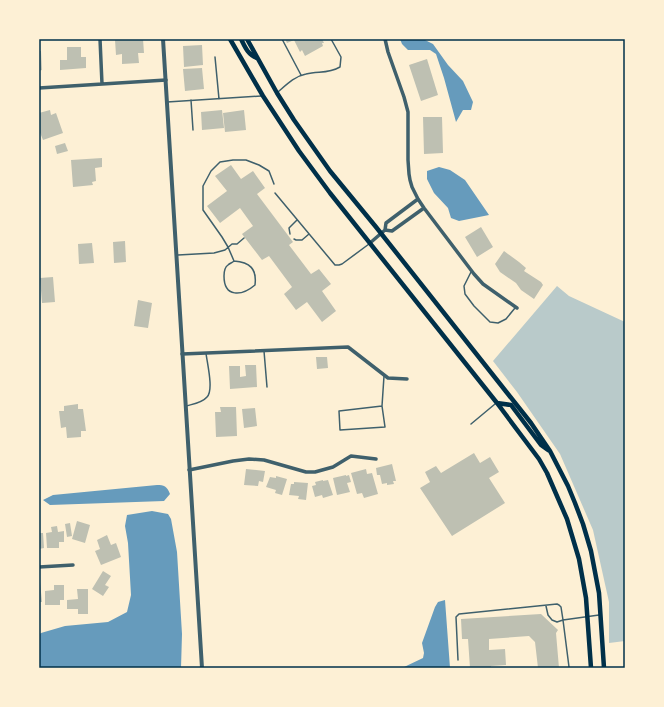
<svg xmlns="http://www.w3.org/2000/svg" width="664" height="707" viewBox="0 0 664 707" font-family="Montserrat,sans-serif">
  <rect width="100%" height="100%" fill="#fdf0d5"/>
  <!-- green -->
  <path fill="#b9caca" d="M557,286L569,296L625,322V641L609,643V602L593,530L560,454L517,392L493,361Z"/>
  <!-- water -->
  <path fill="#669bbc" d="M400,39H423L433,44L448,65L463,81L473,102L471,110H463L456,122L444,78L436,54L430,50H408L402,44Z
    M439,167L450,170L465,180L489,215L459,221L451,218L448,208L434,193L427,179V171Z
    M157,485C164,485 167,486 170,494L164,501L50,505L43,500L53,495Z
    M152,511L168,514L171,519L177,552L182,634L181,668H39V635L41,633L65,626L108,622L127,612L131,595L128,543L125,526L127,515Z
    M445,600L450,668H402L423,658L424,653L422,643L435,607L438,602Z"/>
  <!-- building -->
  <path fill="#bec0b2" d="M133,39H143L144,53H138L139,63L122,64V54L116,55L115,40Z
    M285,39H322L324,43H322L323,46L305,56L302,50L300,52L294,40L287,43Z
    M202,45L203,65L184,67L183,46Z
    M67,47H81V57H86V68L60,70V60H67Z
    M39,51H41L42,70L39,71Z
    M427,59L438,95L421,101L409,65Z
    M202,68L204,89L185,91L183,69Z
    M50,110L51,115L56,113L63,133L43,140L39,130V113Z
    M222,110L224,128L202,130L201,112Z
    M244,110L246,130L225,132L223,113Z
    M423,117H442L443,153L424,154Z
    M65,143L68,151L57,154L55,146Z
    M102,158V167L95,168L96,181L92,182L93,185L73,187L71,160Z
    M231,165L241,179L253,171L265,188L257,194L293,242L289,245L311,274L319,269L331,284L322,291L336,311L322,322L307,302L296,310L284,294L292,287L269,256L262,260L242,234L253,226L240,208L220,223L207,206L227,191L215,176Z
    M481,227L493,247L477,257L465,237Z
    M125,241L126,262L114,263L113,242Z
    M92,243L94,263L79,264L78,244Z
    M504,251L519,262L526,268L524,271L541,282L543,285L534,299L521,290L516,283L500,272L495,264Z
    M53,277L55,302L42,303L40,278Z
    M138,300L152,303L148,328L134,326Z
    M316,357H327L328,368L317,369Z
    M245,365H256L257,387L230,389L229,366H240V377L246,376Z
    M78,404V409H83L86,431H81V437L67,438L66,427L61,428L59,411H64V406Z
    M220,407H236L237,436L216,437L215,412H221Z
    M255,408L257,426L244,428L242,409Z
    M474,453L480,463L490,457L499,472L489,478L505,503L452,536L420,488L430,482L425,472L436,466L441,473Z
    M392,464L396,481H393L394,484L387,485V483L382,484L380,475H377L376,468Z
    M246,469L265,471L263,482L259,481L258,486L244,485Z
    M366,469L367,474L372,473L378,494L364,498L362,493L357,494L351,473Z
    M346,475V476L349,475L351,482L347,483L350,492L337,495L333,478Z
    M276,476L287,479L282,495L275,493L276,490L266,487L270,477L276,478Z
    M323,480V481L328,480L333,495L323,498L322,495L315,497L312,486L316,485L315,482Z
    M294,482L308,483L306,500L298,499L299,496L289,495L291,484H294Z
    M77,521L90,525L85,543L72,539Z
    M70,523L72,536L67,537L65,524Z
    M57,526L58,532L64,531V542H59V548H47L46,533L52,532L51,527Z
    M39,533H43L44,548L39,549Z
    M107,535L111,545L116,543L121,557L101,565L95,551L100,549L97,540Z
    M103,571L111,576L105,585L109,587L103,596L92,589Z
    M39,582H40L42,602H39Z
    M54,585H64V600H60V605H45V591L54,590Z
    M77,589H88V614H78V609H67V600L78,599Z
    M541,614L558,630L556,633L559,668H538L535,642L529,636L489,639V650L505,649L506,665L491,666V668H470L468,639H462L461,619Z"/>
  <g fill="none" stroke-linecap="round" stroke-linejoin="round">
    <!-- service -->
    <path stroke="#3f606c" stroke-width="1.5" d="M282,39L301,75
      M215,57L219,99
      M278,92C287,84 295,76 306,74C319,71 328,74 340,67L341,57L331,39
      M191,100L193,130
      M167,102L261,96
      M275,193L335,265H339L342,264L369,244
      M290,234L289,228L297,220
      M294,239L296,240H302L309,234
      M178,255L214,253L225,250L232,244H237L244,238
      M234,261C250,262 257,269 255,285C242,296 224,298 224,276C224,273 225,267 228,265C230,263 232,263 234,261L228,247L222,237L203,210V186L211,171L220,162L233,160H246L259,165L269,171L274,184
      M471,272L464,286L465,294L474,306L490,322L498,323L506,319L515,308
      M264,351L267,387
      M186,406C193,404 202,403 207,397C214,390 207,363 206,353
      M382,406L385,427L340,430L339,411L382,406L384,376
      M471,424L495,404
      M546,606L548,615L552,620L557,622L563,620L569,667
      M458,660L456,617L459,614L557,604L559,605L561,607L563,620L599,615"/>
    <!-- minor -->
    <path stroke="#3f606c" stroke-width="3.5" d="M100,39L102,84
      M385,39L388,52L404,97L408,112V160L409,174L410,180L412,187L418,199L424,208L474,274L483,284L517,308
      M39,88L166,80
      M385,230L392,231L424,208
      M370,243L385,230L386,223L418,199
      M182,354L348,347L388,378L407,379
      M189,470L233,461L249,459L264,460L306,472H315L333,467L351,456L376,459
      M39,567L73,565"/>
    <!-- tertiary -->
    <path stroke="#3f606c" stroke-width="4" d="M163,39L202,668"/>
    <!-- secondary -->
    <path stroke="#003049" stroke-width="4.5" d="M230,39L263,96L299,151L330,193L497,403L539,459L547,473L560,503L567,519L579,559L586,598L591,668
      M241,39C245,47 248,55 257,58
      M247,39L277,93L294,120L330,171L376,227L508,394L531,423L550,451L568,486L575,503L583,524L591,551L599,593L604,668
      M497,403L511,405L541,445L548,450"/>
  </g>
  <!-- border -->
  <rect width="664" height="707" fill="none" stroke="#fdf0d5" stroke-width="80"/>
  <rect x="40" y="40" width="584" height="627" fill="none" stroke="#003049" stroke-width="1.5"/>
</svg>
